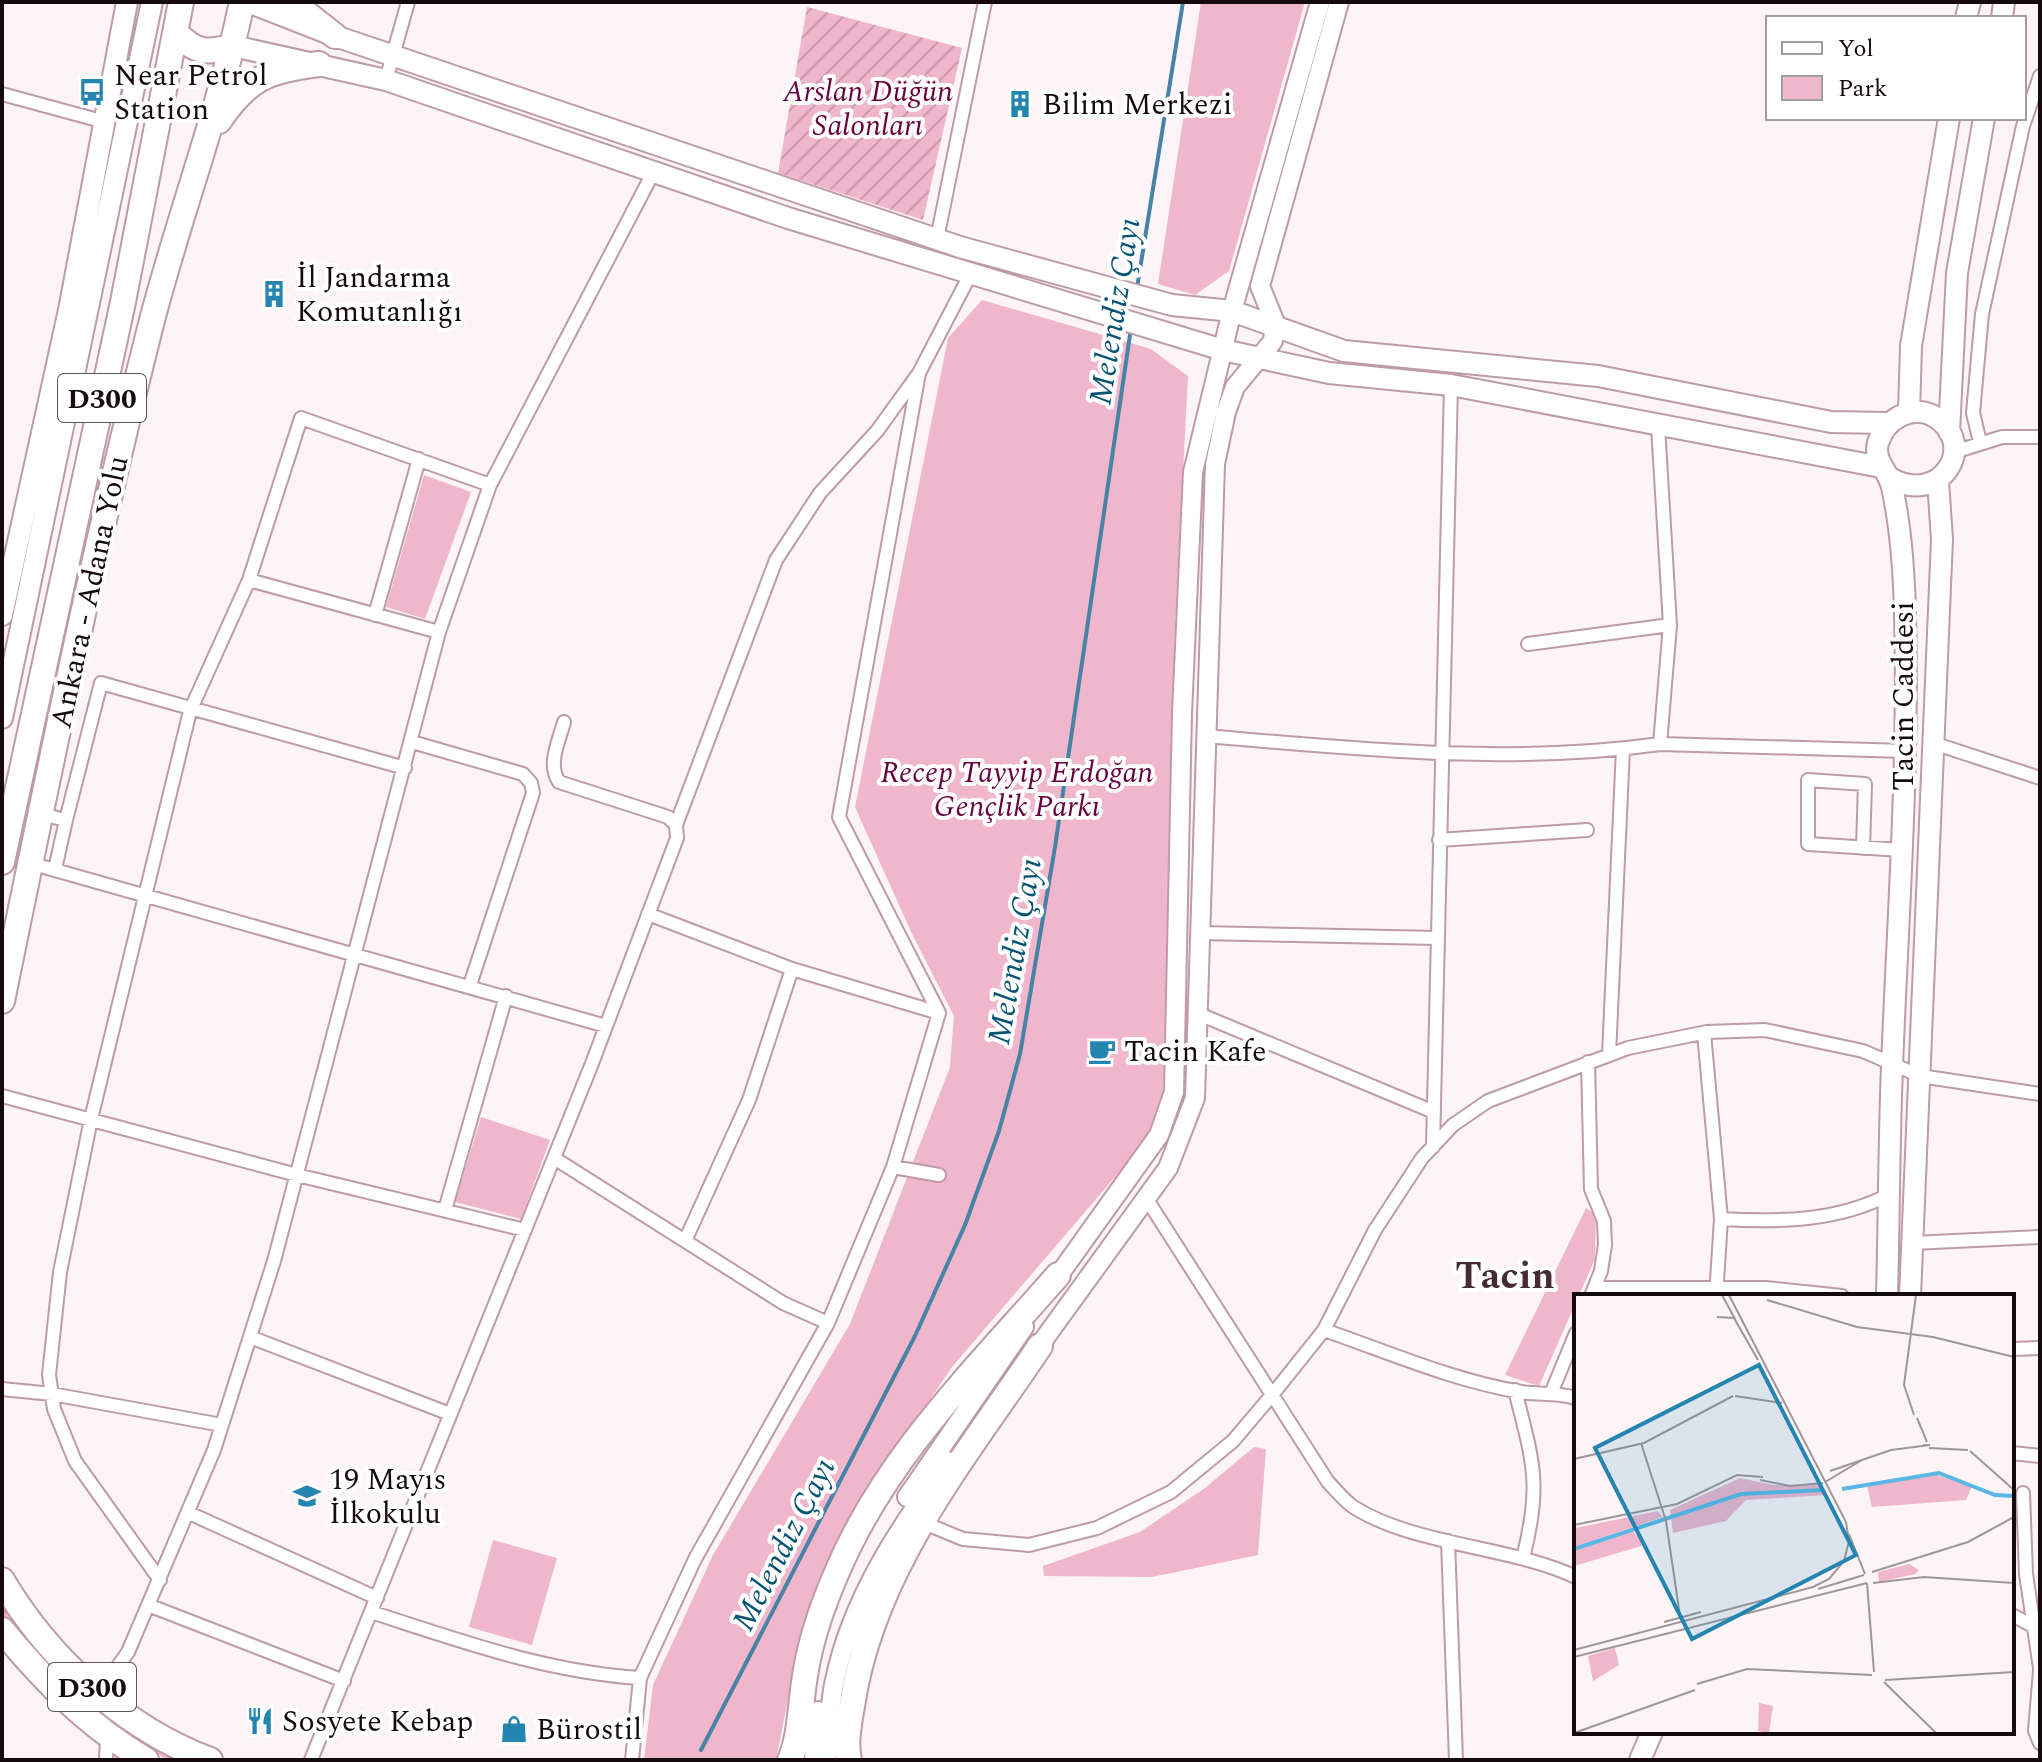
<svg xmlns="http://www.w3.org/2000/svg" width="2042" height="1762" viewBox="0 0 2042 1762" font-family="Spectral,serif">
  <defs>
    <pattern id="grass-tufts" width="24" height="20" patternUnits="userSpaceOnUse" patternTransform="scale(2)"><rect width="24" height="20" fill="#f0b6cc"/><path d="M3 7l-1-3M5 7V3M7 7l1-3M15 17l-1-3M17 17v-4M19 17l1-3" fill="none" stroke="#cd9bae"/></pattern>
    <pattern id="garden-furrows" width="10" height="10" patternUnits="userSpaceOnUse" patternTransform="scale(2)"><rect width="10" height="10" fill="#f0b6cc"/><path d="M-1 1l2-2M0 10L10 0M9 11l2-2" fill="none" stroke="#cd9bae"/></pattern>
  </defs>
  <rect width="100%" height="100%" fill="#fcf4f7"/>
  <!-- grass -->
  <path fill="url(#grass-tufts)" d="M2,1592L20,1618L202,1760H167L133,1739L89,1709L9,1627L2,1617Z"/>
  <!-- park -->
  <path fill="#f0b6cc" d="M1201,2H1305L1229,271L1195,295L1158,284Z
    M982,300L1151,349L1188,376L1175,626L1169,1032L1164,1108L1151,1135L952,1367L877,1479L836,1550L803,1624L776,1760H644L653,1685L713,1555L850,1324L950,1067L954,1016L912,934L855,807L948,338Z
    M424,475L471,492L425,619L386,607Z
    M481,1117L550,1140L521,1219L455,1202Z
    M1586,1208L1596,1215L1595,1259L1539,1386L1505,1375Z
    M1254,1447L1266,1449L1258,1555L1152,1577L1044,1576L1043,1566L1140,1532L1205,1488Z
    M493,1540L557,1558L532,1645L469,1627Z"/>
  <!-- garden -->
  <path fill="url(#garden-furrows)" d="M807,7L962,48L923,220L778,173Z"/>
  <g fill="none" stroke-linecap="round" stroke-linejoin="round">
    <!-- stream -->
    <path stroke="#4683a6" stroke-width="4" d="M1137,288L1183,2
      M701,1750L915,1336L965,1225L999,1131L1020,1054L1055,847L1131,328"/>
    <!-- street casing -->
    <g stroke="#bd9ba8" stroke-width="16">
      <path id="street" d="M386,80L408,2
        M2,94L105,122
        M937,239L985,2
        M1658,426L1670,625L1660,744
        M1980,442L1973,413L1982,314L2023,126L2040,76
        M1954,452L2002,437H2040
        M375,615L419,459
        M439,632L490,485L654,171
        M1528,644L1670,625
        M1206,736C1357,749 1509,765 1660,744L1905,751
        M412,742L523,774L531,783L533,793L470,985
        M1933,743L2040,778
        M40,814L66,820L101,683L405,768
        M676,825L776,560L820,493L877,431L919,373L970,275
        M1439,840L1587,830
        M1863,848L1865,784L1808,780V844L1902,850
        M30,863L606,1026
        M55,869L66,820
        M648,914L792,969L939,1013
        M1198,933L1437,938
        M1199,1014L1434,1112
        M1704,1033L1721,1219C1779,1222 1837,1222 1890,1194
        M1609,1055L1623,749
        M1588,1062L1591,1189L1604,1221L1605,1245L1601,1271L1591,1296
        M2,1096L297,1175L525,1230
        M1433,1147L1451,385
        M554,1158L783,1303L828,1323
        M893,1167L939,1175
        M1146,1198L1328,1482C1336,1490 1345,1502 1355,1508C1417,1546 1510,1546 1576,1577
        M445,1210L506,996
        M685,1241L749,1100L792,969
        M1912,1243L2040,1237
        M1594,1288H1766L1842,1296
        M1716,1296L1721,1219
        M1324,1330C1388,1352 1454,1381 1521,1392C1540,1395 1556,1392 1576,1398
        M250,1337L450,1414
        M2012,1349L2040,1348
        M2,1389L52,1394L222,1425
        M1515,1390C1533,1462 1542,1484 1523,1558
        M1552,1391L1576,1333
        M2012,1453L2040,1456
        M2023,1493L2026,1574L2040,1668
        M189,1513L377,1598
        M924,1523L963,1539L1029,1545L1097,1528L1171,1492L1233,1441L1272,1395L1324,1330L1375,1230L1422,1158L1453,1125L1488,1101L1628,1048L1707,1032L1765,1030L1863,1051L1920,1076L2040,1094
        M1448,1541L1456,1760
        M160,1580L75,1461L54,1409L49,1375L60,1272L91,1119L190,711L249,580L301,418L490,485
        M148,1605L344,1681
        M371,1612C461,1641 546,1672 640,1678
        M2012,1615L2031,1625
        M2040,1671L2035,1731L2040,1743
        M99,1693L128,1652L214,1450L274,1261L439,632L249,580
        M106,1760L107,1736
        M311,1760L591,1066L677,838L676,825L668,817L559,782C547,764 559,741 564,722
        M632,1760L640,1678L695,1559L828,1323L893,1167L939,1013L839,817L919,373"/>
    </g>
    <!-- secondary casing -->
    <g stroke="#bd9ba8" stroke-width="22">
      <path id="secondary" d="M1051,1286L1159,1135L1174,1092L1182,713L1193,472L1232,311L1320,2
        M1034,1353L1168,1168L1195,1098L1215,464L1226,412L1235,387L1273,341L1275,323L1260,286L1339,2
        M907,1497L1024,1327
        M814,1760L818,1711
        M827,1760C829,1733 829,1706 835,1680C852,1598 900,1527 948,1461"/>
    </g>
    <!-- primary casing -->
    <g stroke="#bd9ba8" stroke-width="24">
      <path id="primary" d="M248,2L335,36L960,247L1172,305L1232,311L1344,351L1598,376L1831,422L1889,423
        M1966,18L1970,2
        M2002,18L2004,2
        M233,46L386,80L788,218L1223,350L1329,373L1451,385L1881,467
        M1909,412L1911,346L1949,118
        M1949,432L1957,273L1984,118
        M2,615L69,310L127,2
        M2,718L152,2
        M1887,1296C1889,1219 1889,1143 1892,1066C1898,915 1909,765 1905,613C1904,572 1901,528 1892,487C1889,472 1873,460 1878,443C1885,419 1913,403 1935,417C1979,444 1941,507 1890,478
        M1910,1296L1942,539L1938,481
        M1640,1760L1652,1732"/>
    </g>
    <!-- highway casing -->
    <g stroke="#bd9ba8" stroke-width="28">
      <path id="highway" d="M292,2L335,36
        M176,33C196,53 206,54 233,46
        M219,121C248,78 268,70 319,64
        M2,862L123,302L181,2
        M2,1001C48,776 94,550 150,328C178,218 219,113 242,2
        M2,1580C48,1658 125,1729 210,1760
        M2,1630C45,1682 88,1726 146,1760
        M790,1760C801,1734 800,1704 805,1676C810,1642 823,1604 837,1572C886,1456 977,1368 1058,1275
        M849,1760C845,1742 849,1724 852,1706C872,1569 965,1458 1040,1346"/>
    </g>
    <!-- street -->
    <use href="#street" stroke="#fff" stroke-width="12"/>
    <!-- secondary -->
    <use href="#secondary" stroke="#fff" stroke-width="18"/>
    <!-- primary -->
    <use href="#primary" stroke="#fff" stroke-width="20"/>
    <!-- highway -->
    <use href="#highway" stroke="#fff" stroke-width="24"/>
  </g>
  <!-- icons -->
  <defs>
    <g id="bus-bare" transform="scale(2.16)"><path d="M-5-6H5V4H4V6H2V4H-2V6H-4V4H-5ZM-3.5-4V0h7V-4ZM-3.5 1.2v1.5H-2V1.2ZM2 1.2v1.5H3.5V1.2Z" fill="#2485b0" stroke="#fff" stroke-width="2.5" paint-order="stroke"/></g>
    <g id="building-bare" transform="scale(2.16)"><path d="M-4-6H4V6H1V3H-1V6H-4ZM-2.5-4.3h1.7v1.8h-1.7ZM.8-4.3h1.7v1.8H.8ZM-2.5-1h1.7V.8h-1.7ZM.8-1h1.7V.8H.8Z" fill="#2485b0" stroke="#fff" stroke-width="2.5" paint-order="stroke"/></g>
    <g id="cafe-bare" transform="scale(2.16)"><path d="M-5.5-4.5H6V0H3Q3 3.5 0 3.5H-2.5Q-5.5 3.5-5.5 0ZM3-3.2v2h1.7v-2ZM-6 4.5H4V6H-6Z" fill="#2485b0" stroke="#fff" stroke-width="2.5" paint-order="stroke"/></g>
    <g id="school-bare" transform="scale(2.16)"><path d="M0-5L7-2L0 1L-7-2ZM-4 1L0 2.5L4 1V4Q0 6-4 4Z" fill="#2485b0" stroke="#fff" stroke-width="2.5" paint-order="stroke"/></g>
    <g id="restaurant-bare" transform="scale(2.16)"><path d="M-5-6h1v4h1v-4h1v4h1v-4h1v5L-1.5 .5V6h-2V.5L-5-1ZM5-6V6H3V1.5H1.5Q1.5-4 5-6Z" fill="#2485b0" stroke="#fff" stroke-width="2.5" paint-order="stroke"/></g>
    <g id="shop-bare" transform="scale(2.16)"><path d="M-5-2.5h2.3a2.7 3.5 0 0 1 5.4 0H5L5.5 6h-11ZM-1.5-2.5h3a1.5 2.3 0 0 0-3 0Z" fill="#2485b0" stroke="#fff" stroke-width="2.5" paint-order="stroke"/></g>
  </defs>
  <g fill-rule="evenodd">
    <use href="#bus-bare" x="92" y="92"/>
    <use href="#building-bare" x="1020" y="104"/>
    <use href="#building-bare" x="274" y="294"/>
    <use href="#cafe-bare" x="1102" y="1051"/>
    <use href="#school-bare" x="307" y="1496"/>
    <use href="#restaurant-bare" x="260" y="1721"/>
    <use href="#shop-bare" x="514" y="1729"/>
  </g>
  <g text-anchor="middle" stroke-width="8" stroke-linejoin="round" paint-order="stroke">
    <!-- shield labels -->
    <g fill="#fff" stroke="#5c5457" stroke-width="2">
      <rect x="58" y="374" width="88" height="48" rx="6"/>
      <rect x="48" y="1663" width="88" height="48" rx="6"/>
    </g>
    <g font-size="28" font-weight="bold" fill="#160a0f">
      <text x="102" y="408">D300</text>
      <text x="92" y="1697">D300</text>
    </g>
    <!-- poi labels -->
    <g font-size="30" fill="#160a0f" stroke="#fff" text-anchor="start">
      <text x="114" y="85">Near Petrol<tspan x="114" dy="34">Station</tspan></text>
      <text x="1042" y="114">Bilim Merkezi</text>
      <text x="296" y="287">İl Jandarma<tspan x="296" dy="34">Komutanlığı</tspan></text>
      <text x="1124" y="1061">Tacin Kafe</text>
      <text x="329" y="1489">19 Mayıs<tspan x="329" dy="34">İlkokulu</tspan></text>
      <text x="282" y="1731">Sosyete Kebap</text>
      <text x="536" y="1739">Bürostil</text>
    </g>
    <!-- park labels -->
    <g font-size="30" font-style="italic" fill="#67003c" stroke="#fff">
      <text x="868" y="101">Arslan Düğün<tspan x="868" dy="34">Salonları</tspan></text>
      <text x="1017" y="782">Recep Tayyip Erdoğan<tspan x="1017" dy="34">Gençlik Parkı</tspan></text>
    </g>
    <!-- street labels -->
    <g font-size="30" fill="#160a0f" stroke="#fff">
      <text transform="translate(89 592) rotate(-78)" y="10">Ankara - Adana Yolu</text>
      <text transform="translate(1903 696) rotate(-90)" y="10">Tacin Caddesi</text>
    </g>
    <!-- water labels -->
    <g font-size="32" font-style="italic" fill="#055473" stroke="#fff">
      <text transform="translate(1114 311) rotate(-81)" y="11">Melendiz Çayı</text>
      <text transform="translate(1014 951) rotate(-80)" y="11">Melendiz Çayı</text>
      <text transform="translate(783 1544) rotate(-63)" y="11">Melendiz Çayı</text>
    </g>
    <!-- district labels -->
    <g font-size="38" font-weight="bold" fill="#462b36" stroke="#fff">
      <text x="1505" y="1288">Tacin</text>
    </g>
  </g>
  <!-- overview -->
  <g transform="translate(1574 1294)">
    <rect width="440" height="440" fill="#fcf4f7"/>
    <path d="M363,181L398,192L392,206L298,213L293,192ZM166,184L200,191L247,190L253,201L172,206L152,227L99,239L96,216ZM84,217L89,223L0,253L1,234ZM59,237L71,251L0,272V257ZM335,270L345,276L341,280L305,288L304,278ZM41,354L45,371L19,387L14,362ZM185,409L199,412L195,439L184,437Z" fill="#f0b6cc"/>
    <path fill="none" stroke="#5ab7e6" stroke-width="4" d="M268,195L365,179L421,201L440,202M0,255L167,200L248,196"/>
    <path fill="none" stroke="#a0969a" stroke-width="2" d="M148,1L161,25M193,6L283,33L359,43L440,63M143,23L160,24L184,66M161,102L208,109M340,121L330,91L342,1M343,124L353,148M67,149L92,227L106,322M355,154L394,156M396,157L440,196M0,165L70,149L159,102M256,177L317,156L356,151H349M186,186L216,192L249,189M251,188L288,166M0,231L103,210L163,181L189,183M275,240L291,280M298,278L394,248L440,223M293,289L300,378M299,289L350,283L440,289M244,295L290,281M90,328L127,318M0,356L239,293L255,285L270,267L275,247L272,228L155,1M0,363L293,289M311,386L440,378M310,388L362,439M123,390L173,375L298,381M0,439L121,396"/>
    <path fill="#2485b0" fill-opacity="0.15" stroke="#2485b0" stroke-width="4" d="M185,71L282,261L118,345L21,154Z"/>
    <rect width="440" height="440" fill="none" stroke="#160a0f" stroke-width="4"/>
  </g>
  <!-- border -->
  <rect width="2042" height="1762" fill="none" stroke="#160a0f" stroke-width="8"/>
  <!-- legend -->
  <rect x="1766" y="16" width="260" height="104" fill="#ffffff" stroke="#a29d9f" stroke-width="2"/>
  <rect x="1782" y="42" width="40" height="12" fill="#ffffff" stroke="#a29d9f" stroke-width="2"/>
  <text x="1838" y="56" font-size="24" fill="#160a0f">Yol</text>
  <rect x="1782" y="76" width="40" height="24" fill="#f0b6cc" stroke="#a29d9f" stroke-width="2"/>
  <text x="1838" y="96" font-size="24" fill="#160a0f">Park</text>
</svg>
